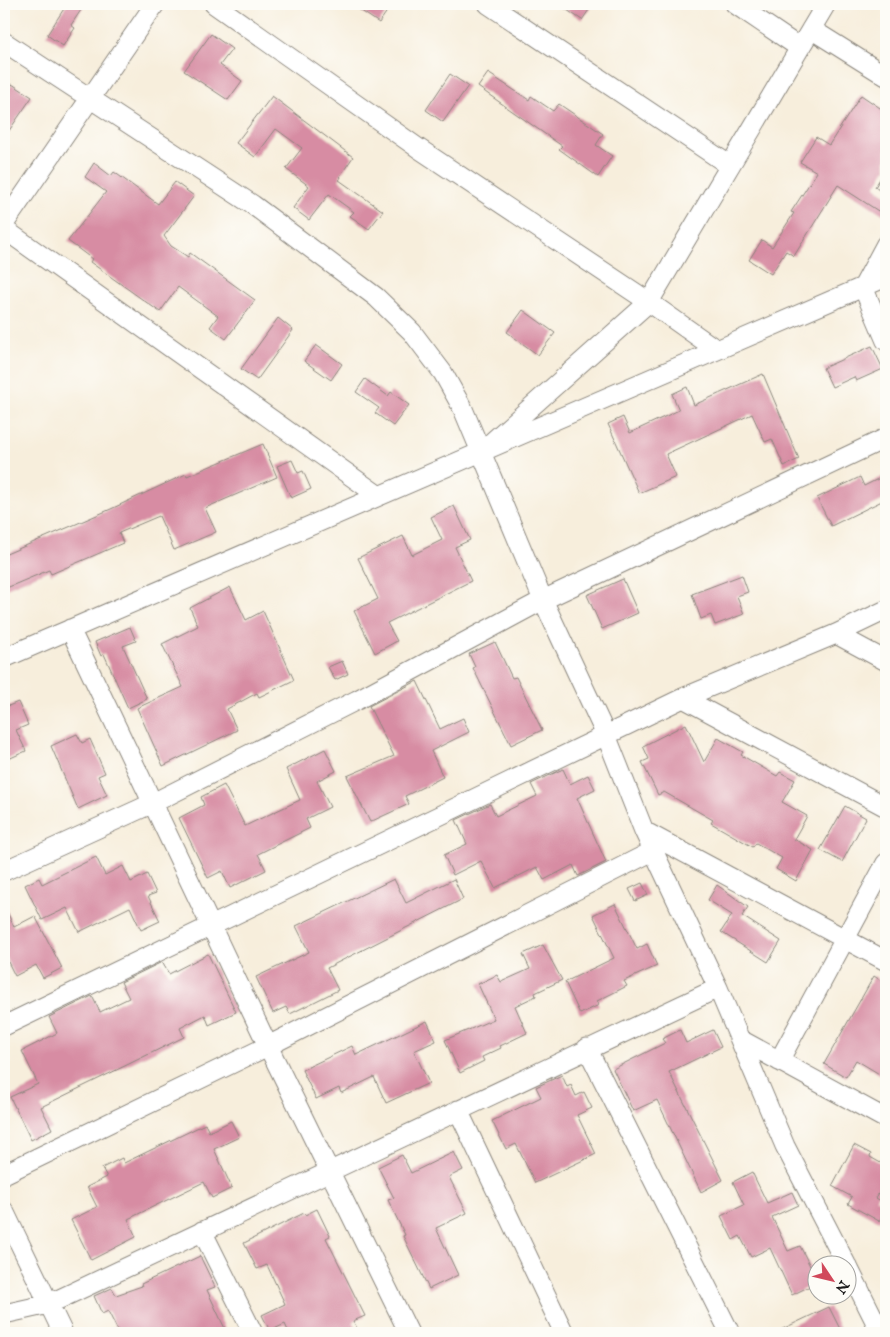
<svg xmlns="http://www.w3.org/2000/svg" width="890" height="1337" viewBox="0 0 890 1337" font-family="'IM FELL English',serif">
  <rect width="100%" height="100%" fill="#fdfcf7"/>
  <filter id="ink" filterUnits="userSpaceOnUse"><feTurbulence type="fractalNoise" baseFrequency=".02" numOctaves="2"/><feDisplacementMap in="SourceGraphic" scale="10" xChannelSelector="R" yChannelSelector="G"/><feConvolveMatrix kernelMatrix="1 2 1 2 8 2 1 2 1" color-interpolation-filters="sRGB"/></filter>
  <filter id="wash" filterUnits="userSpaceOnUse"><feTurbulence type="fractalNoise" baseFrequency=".0096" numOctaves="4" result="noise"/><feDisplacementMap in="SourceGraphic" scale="20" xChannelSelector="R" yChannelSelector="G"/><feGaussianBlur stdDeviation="1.12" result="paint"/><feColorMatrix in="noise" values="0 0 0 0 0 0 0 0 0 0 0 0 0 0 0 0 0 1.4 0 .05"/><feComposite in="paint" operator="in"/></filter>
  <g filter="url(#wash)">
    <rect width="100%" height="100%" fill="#f7eedc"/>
    <g id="blocks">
      <!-- building -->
      <path fill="#d78ca3" d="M67,4H85L71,25L75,28L63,46L47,35Z
        M351,4H392L379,23Z
        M558,4H593L582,20Z
        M211,34L232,49L220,65L242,81L228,100L184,71Z
        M488,73L529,100L531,96L553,111L559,104L603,134L596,145L612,156L598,177L559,149L562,146L478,87Z
        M450,74L468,86L443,122L426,110Z
        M12,84L32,97L4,138V97Z
        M861,95L886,112V169L875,187L886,195V216L838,185L794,256L786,251L771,274L749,260L762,240L772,247L794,213L791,212L817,172L800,162L816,137L829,145Z
        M272,96L353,157L340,176L341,177L339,180L383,211L369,229L350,216L354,212L329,194L309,220L293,208L309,186L286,169L302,148L276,129L255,157L236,143Z
        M94,163L111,176L114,172L158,204L175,182L194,196L164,236L171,246L188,257L190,253L255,300L226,339L210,327L218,316L178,287L160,312L90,262L92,259L68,241L106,192L85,177Z
        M523,310L555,333L538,355L507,332Z
        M278,318L293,330L257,380L241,369Z
        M316,345L342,364L331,380L304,361Z
        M872,346L883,369L856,381L854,377L832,387L823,368Z
        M763,374L799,459L784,466L772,439L765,442L752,414L666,454L676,477L639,493L608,424L623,417L630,433L679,410L672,394L687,387L694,405Z
        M365,379L388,396L391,392L409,405L393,426L375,413L379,408L356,392Z
        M263,444L277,477L205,508L216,532L174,550L159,516L119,533L123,543L51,574L49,570L4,589V555L111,509L186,474L187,476Z
        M292,460L298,473L303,471L311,489L291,498L277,466Z
        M886,475V499L831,526L817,498L860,477L864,486Z
        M454,506L470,540L455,547L471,581L387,623L397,641L375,653L354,611L378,599L358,558L403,536L412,555L442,540L431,517Z
        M742,575L748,592L737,596L744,614L715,625L711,615L701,619L692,594Z
        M623,579L638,613L602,629L587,595Z
        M230,587L246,620L263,611L294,680L259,697L257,693L227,709L237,730L163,766L137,708L183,687L162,644L198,626L190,608Z
        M130,627L136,641L123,646L147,699L128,708L104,654L101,656L95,642Z
        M495,642L512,678L516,677L542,730L511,745L473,668L475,667L469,654Z
        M342,661L348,674L335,680L328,667Z
        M417,681L440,729L463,718L469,732L431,751L443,777L405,796L409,804L370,822L347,776L394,756L369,706Z
        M4,701L6,707L18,702L28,725L16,730L26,751L4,761Z
        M686,724L704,762L718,738L743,752L741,755L777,776L780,772L795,780L782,802L807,816L794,839L813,850L796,881L776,869L782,858L756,843L753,847L711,823L713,820L664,792L658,795L642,762L649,759L643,746Z
        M77,734L82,743L90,739L105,773L98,776L107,795L78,809L51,746Z
        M325,749L336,771L317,781L330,807L306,819L310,828L258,854L266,870L230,888L222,871L208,878L179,818L204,805L201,797L224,785L245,826L270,814L300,800L286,769Z
        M563,769L570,784L588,775L595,789L577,798L606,862L578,876L573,865L544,880L537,867L495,888L481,861L453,875L444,855L467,844L456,820L490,804L496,816L537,796L531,784Z
        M845,806L866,818L842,862L820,850Z
        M96,857L105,875L123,866L131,882L147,874L156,893L148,896L160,921L141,930L130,907L79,932L67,908L42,920L25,885L39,878L42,884Z
        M394,879L406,903L454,879L463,899L327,968L338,990L290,1014L286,1007L273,1013L256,977L309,952L296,926Z
        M642,883L648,895L635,901L629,889Z
        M717,885L748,907L742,916L781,941L768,962L721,932L732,915L708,900Z
        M615,904L637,949L647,944L657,966L624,981L627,986L597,1001L599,1005L580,1014L565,982L614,958L593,915Z
        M4,905L14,927L35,916L62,968L43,978L36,965L15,976L4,954Z
        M543,945L562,980L535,993L536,996L515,1006L527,1033L500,1046L501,1048L482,1057L484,1061L460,1073L445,1040L494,1019L478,984L497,975L501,982L530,969L523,954Z
        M208,954L236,1012L209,1025L205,1015L180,1028L184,1037L41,1107L52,1129L31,1140L10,1097L38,1084L22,1051L57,1033L49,1017L92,996L100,1012L129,998L121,982L162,962L169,974Z
        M874,976L886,984V1078L856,1060L846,1077L824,1064Z
        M427,1021L436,1041L414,1051L429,1083L386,1103L374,1077L341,1093L339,1088L316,1099L302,1070L352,1046L356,1055Z
        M680,1030L686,1043L713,1030L721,1047L669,1072L723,1180L701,1192L657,1100L633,1111L613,1069L665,1043L662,1039Z
        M562,1075L567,1087L571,1085L576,1096L584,1092L592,1108L577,1115L596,1154L535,1183L516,1144L506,1149L492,1121L541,1097L536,1087Z
        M231,1121L239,1137L214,1149L232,1188L212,1198L204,1182L128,1219L136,1237L91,1260L71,1220L97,1207L87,1187L107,1177L102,1168L122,1158L124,1163L205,1124L209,1132Z
        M854,1145L871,1154L870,1157L886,1166V1180L876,1198L886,1204V1209L879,1221L848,1204L852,1197L832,1186Z
        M454,1152L463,1170L449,1177L467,1213L436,1228L458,1275L429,1289L403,1236L405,1235L388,1200L394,1198L378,1167L402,1155L411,1173Z
        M752,1172L767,1203L792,1192L798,1205L772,1217L788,1251L800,1246L818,1282L792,1295L770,1248L751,1257L740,1236L733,1240L721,1216L744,1205L733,1182Z
        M317,1209L330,1236L326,1238L365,1316L353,1321L360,1333H289L285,1324L270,1331L262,1315L285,1304L267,1265L257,1269L244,1243L304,1213L305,1215Z
        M200,1256L215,1287L207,1290L227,1333H119L108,1311L102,1314L94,1296L112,1288L116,1295L142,1286L141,1284Z
        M829,1307L842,1333H774Z"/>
    </g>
  </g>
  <g filter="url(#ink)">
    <use href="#blocks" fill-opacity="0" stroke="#8a857c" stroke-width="1"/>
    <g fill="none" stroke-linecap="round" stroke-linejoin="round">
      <!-- minor casing -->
      <g stroke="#8a857c" stroke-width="21">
        <path id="minor" d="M214,4L418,148L649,302L717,350
          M488,4L729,165
          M735,4L800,48
          M811,29L886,76
          M4,42L253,205L376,297L412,332L443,373L463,409L543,600L606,735L644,831L718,988L785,1146L846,1264
          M4,224L155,4
          M4,229L379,496
          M886,244L863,287L886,341
          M493,441L649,302L826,4
          M70,629L268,1046L409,1333
          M836,634L886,661
          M4,658L886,277
          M683,698L886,807
          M644,831L886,961
          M4,871L153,803L357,700L543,600L886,438
          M4,1026L683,698L836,634L886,610
          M741,1040L886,1119
          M587,1048L730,1333
          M779,1061L886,863
          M458,1110L564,1333
          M4,1174L268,1046L653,851
          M4,1211L63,1333
          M202,1231L253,1333
          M848,1267L881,1333
          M4,1314L49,1304L718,988"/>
      </g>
      <!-- minor -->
      <use href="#minor" stroke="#fff" stroke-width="19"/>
    </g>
  </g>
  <!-- margin -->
  <rect width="890" height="1337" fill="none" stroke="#fdfcf7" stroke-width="20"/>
  <!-- north arrow -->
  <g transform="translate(832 1280) rotate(125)"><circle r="24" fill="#fdfcf7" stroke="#a3a29f"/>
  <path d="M0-4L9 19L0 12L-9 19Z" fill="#d1495b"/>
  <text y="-8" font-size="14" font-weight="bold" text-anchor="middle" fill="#1c1c1c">N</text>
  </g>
</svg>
